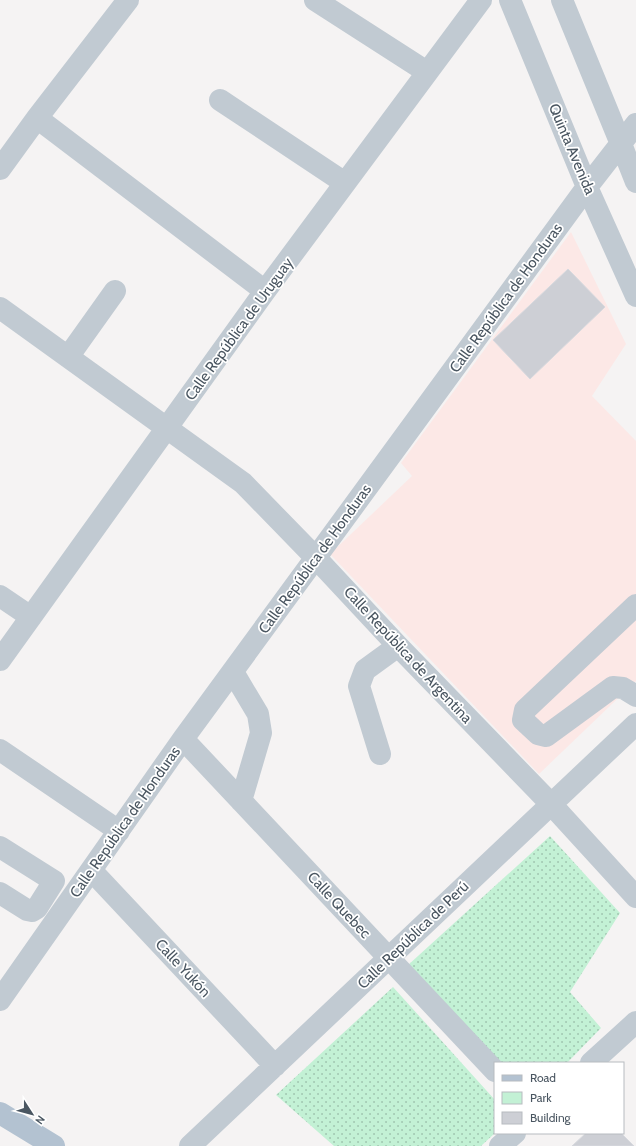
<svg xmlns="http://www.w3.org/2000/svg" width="636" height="1146" viewBox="0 0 636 1146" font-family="Cabin,sans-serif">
  <defs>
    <pattern id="green-dots" width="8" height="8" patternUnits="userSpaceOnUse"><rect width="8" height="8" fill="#c3f1d5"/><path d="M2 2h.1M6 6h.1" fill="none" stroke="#a0c6b0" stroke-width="1.8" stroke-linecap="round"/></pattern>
  </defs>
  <rect width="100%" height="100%" fill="#f5f3f3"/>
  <!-- medical -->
  <path fill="#fce8e6" d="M571,232L626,344L592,396L636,441V681L539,774L330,554L412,476L401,463Z"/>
  <!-- green -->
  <path fill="url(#green-dots)" d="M550,836L620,913L570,992L601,1028L567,1063H500L407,966Z
    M393,987L495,1100V1133L481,1146H334L276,1095Z"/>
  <!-- building -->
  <path fill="#cdcfd5" stroke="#d7d9de" d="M568,269L605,307L530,379L493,340Z
    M586,1133H621L634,1146H572Z"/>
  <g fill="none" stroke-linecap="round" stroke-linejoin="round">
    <!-- minor -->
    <path stroke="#c1cad2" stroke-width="22" d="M315,0L427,72
      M510,0L587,187L636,296
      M562,0L621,144L636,182
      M220,100L345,183
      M37,118L265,291
      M0,169L37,118L128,0
      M0,308L243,483L316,558L398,646L551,804L636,897
      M68,357L115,291
      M0,596L31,617
      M636,605L525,710L523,720L538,734L546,736L613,687L623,688L636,696
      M0,660L265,291L481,0
      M233,672L258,714L261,733L241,801
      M183,739L495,1071
      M0,750L119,831
      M380,754L359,686L365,670L398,646
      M0,847L54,881L37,908L32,911L27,910L0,893
      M91,870L275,1066
      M0,1000L183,739L587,187L636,124
      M591,1063L636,1022
      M190,1146L636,724
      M500,1146L515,1133"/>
    <!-- major -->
    <path stroke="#b3c2d1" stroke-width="22" d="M0,1113L54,1146"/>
  </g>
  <g text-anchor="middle" stroke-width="3.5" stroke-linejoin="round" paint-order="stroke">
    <!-- street labels -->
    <g font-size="15" fill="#4a5661" stroke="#fff">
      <text transform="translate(572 149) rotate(67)" y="5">Quinta Avenida</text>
      <text transform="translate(506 298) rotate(-54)" y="5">Calle República de Honduras</text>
      <text transform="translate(239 329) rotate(-54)" y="5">Calle República de Uruguay</text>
      <text transform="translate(315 559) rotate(-54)" y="5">Calle República de Honduras</text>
      <text transform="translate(408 655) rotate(47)" y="5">Calle República de Argentina</text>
      <text transform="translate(125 822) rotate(-55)" y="5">Calle República de Honduras</text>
      <text transform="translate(339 905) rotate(47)" y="5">Calle Quebec</text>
      <text transform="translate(413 935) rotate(-44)" y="5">Calle República de Perú</text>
      <text transform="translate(183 968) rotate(47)" y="5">Calle Yukón</text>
    </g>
  </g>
  <!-- legend -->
  <rect x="494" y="1062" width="130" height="72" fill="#ffffff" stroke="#b7bbc0"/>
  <rect x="502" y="1075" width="20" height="6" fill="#b3c2d1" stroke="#b7bbc0"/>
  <text x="530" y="1082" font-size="12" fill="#4a5661">Road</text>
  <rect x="502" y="1092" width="20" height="12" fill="#c3f1d5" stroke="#b7bbc0"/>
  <text x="530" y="1102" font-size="12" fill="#4a5661">Park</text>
  <rect x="502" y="1112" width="20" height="12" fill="#cdcfd5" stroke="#b7bbc0"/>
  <text x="530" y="1122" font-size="12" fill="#4a5661">Building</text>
  <!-- north arrow -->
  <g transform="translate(32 1114) rotate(126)" stroke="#ffffff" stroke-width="3" paint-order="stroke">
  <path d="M0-3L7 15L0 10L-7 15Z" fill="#4a5661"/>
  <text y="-6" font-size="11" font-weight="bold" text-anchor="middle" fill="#4a5661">N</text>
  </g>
</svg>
